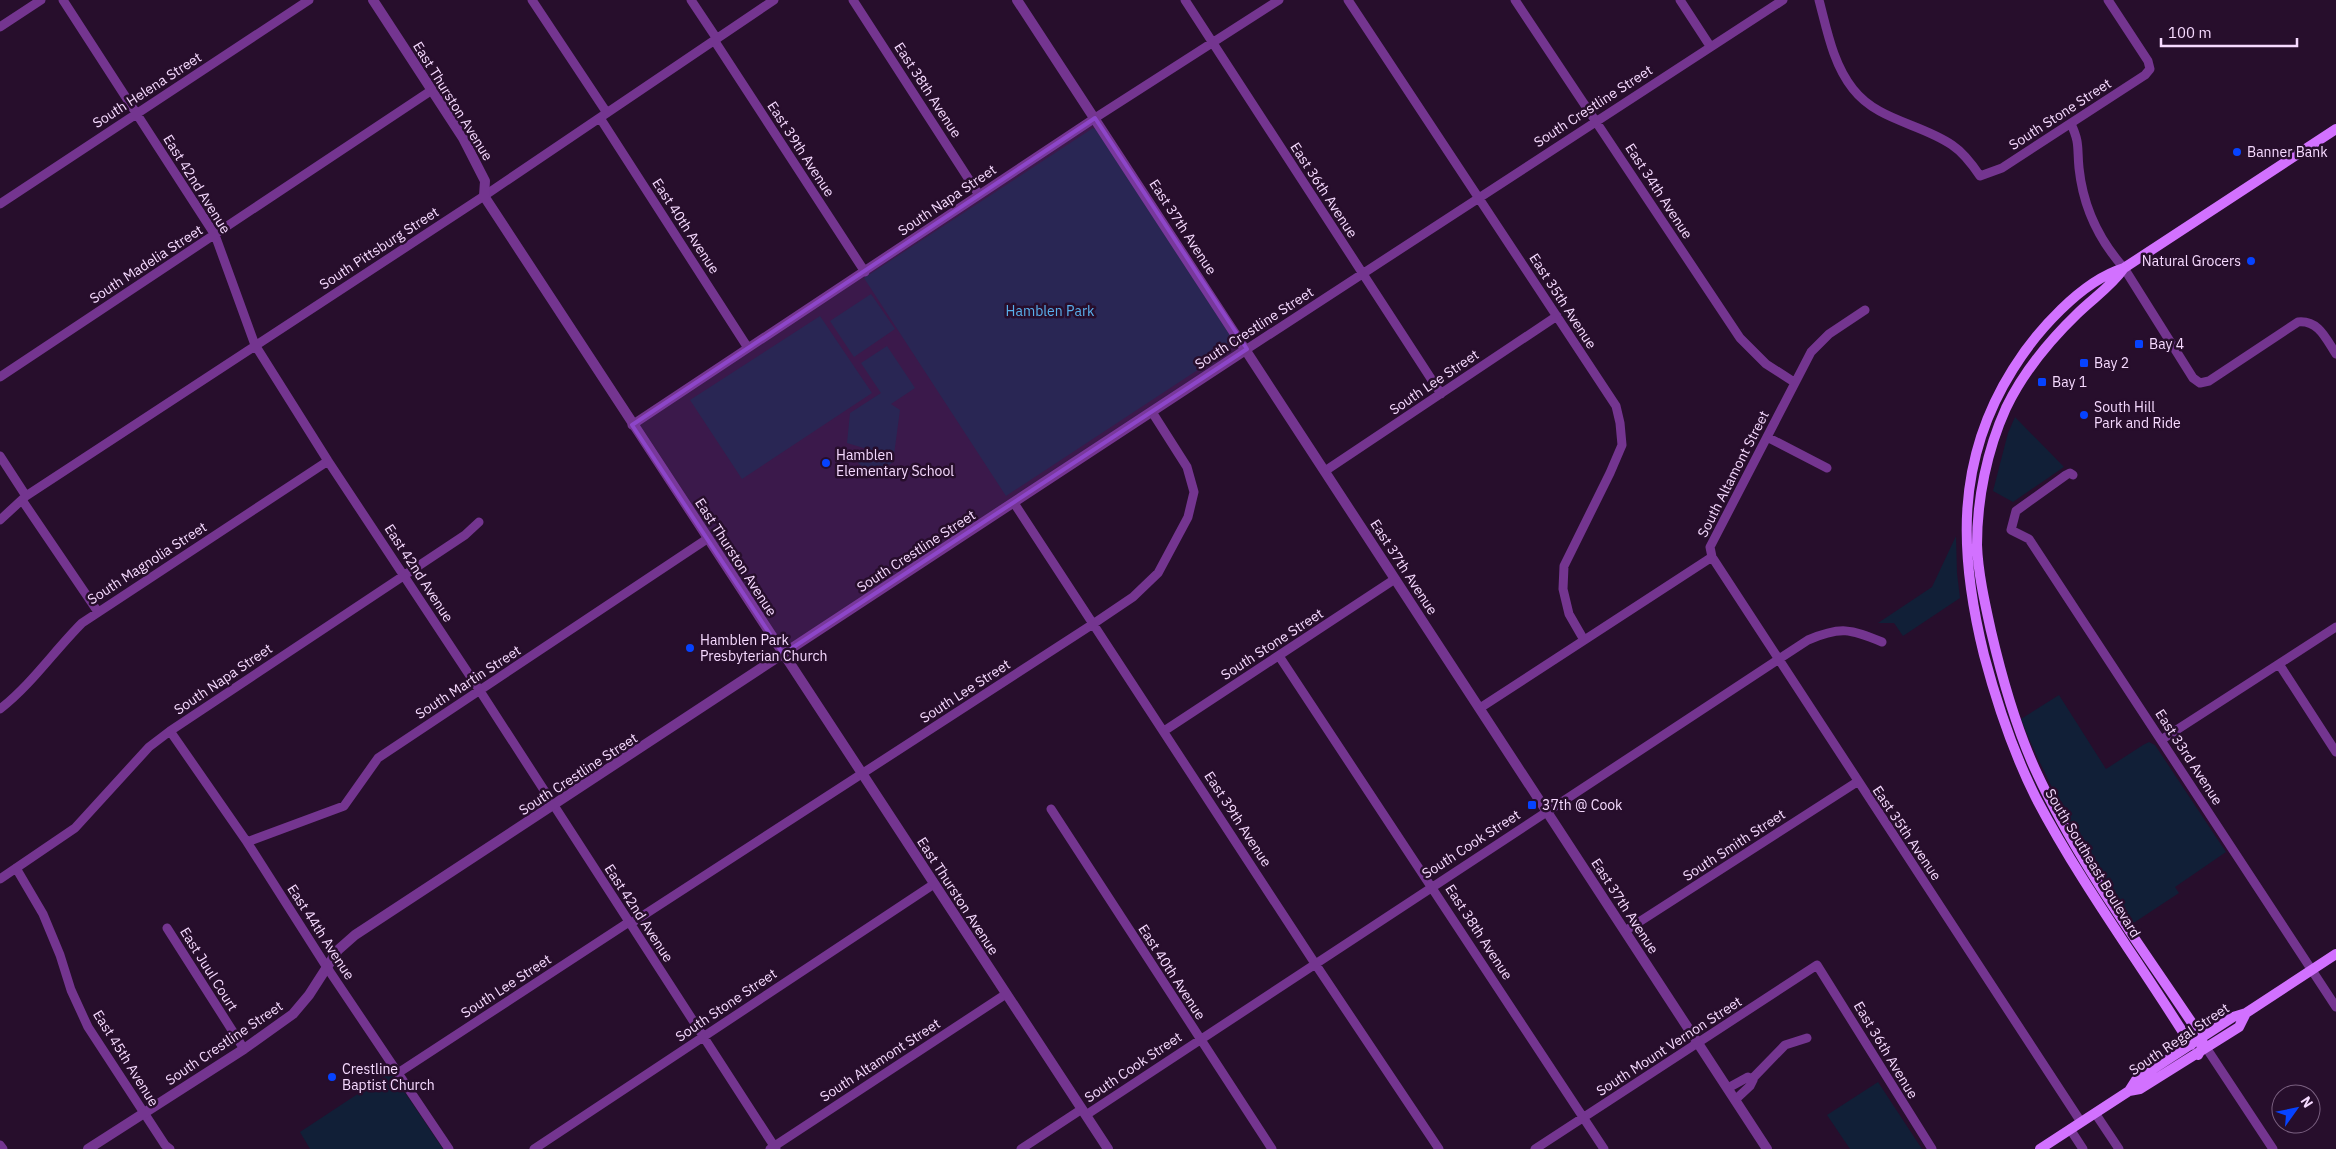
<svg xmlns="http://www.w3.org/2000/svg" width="2336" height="1149" viewBox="0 0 2336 1149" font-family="'IBM Plex Sans',sans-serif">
  <rect width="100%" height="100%" fill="#270e2c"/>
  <!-- green -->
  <path fill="#111f37" d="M1093,128L1096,129L1234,341L1231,348L1006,496L864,278Z
    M871,294L895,329L854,357L830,321Z
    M820,316L872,393L742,479L690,400Z
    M887,346L915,388L891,404L900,410L893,462L874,475L858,463L867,449L847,443L850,413L881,393L861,363Z
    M2015,417L2064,467L2013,502L1993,491L2008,433Z
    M1956,536L1957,573L1960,598L1903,636L1894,623H1878L1932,587Z
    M2059,695L2106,769L2143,745L2149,742L2155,745L2226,852L2175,887L2179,893L2132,924C2090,857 2050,792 2021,719Z
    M391,1072L443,1149H310L300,1132Z
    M1878,1082L1922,1149H1850L1827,1115Z"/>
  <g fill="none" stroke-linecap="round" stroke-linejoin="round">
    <!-- minor -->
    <path stroke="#743590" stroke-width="9" d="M63,0L215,235L255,345L328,461L480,691L776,1149
      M532,0L607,113
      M691,0L717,39
      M853,0L979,195
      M1185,0L1441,394
      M1348,0L1616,406L1620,423L1622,445L1610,473L1564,566L1563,589L1569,614L1584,640
      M1515,0L1740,338L1766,364L1794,382
      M1680,0L1710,46
      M1819,0C1827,30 1833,64 1853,89C1878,121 1920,123 1952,145C1964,153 1972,164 1980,176L2002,168L2145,75L2150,69L2148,61L2108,0
      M0,27L41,0
      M714,40L865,272
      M600,118L748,348
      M2071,124C2080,143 2077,148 2079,168C2083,206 2098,239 2124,268L2193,378L2200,383L2209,381L2298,322C2319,320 2326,339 2336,354
      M0,204L309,0
      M1247,349L1783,0
      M0,377L432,90
      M632,425L1095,118L1279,0
      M1767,437L1827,468
      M0,456L26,496
      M1325,471L1557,316
      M2073,475L2070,473L2066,475L2016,511L2011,530L2029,539L2336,1007
      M22,500L98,612
      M1014,503L1316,965L1439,1149
      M0,520L26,496L484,196L774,0
      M1712,557L2081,1122
      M1279,656L1604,1149
      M2279,664L2336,752
      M1480,708L1712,557L1710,547L1811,352L1829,334L1865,310
      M0,709C31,685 54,651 82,623L328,461
      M170,731L247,842L326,966L449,1149
      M1164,731L1395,579
      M2161,740L2336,627
      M1051,809L1272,1149
      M247,842L344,806L378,758L707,539
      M16,868L43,914L60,955L71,990L88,1027L165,1145L170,1149
      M0,879L75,828L149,747L170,731L465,535L479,522
      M630,924L1093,624L1133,597L1158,573L1188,517L1194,492L1187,467L1152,412
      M167,928L244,1049
      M1625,931L1857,782
      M2207,1049L2273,1149
      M398,1073L629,922
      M1752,1079L1785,1045L1807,1038
      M1728,1088L1748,1077L1753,1080L1750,1086L1735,1100
      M2095,1113L2119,1149
      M1086,1115L1808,640C1841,626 1850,629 1882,642
      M2070,1129L2083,1149
      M0,1145L3,1149
      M534,1149L934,884
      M770,1149L1006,994
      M1021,1149L1082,1109
      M1535,1149L1817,965L1932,1149"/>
    <!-- tertiary -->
    <path stroke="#743590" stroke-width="10" d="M373,0L463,138L485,181L484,196L1108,1149
      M1017,0L1767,1149
      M88,1149L244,1049L293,1014L309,995L338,950L355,935L1247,349"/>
    <!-- secondary -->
    <path stroke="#d271ff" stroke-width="10" d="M2124,268C2111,287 2093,298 2077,314C2049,341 2023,373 2006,408C1987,450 1977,499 1977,545C1978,573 1985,604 1991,631C2002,678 2015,725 2035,769C2079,865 2144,950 2202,1038L2203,1046L2198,1055
      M2191,1045C2140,963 2081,884 2036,798C2013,752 1997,704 1984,655C1959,554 1955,461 2013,369C2036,332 2081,281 2124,268L2336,129
      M2129,1091L2136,1080L2233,1017L2246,1013L2336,954
      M2040,1149L2129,1091L2140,1089L2239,1027L2246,1013"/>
  </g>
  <!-- marked area -->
  <path fill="#8d46c9" fill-opacity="0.2" stroke="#8d46c9" stroke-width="4" stroke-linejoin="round" d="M1095,118L1247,349L783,654L632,425Z"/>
  <!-- markers -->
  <g fill="#0643ff" stroke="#270e2c" stroke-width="2">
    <circle cx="2237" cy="152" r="5"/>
    <circle cx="2251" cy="261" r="5"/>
    <rect x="2134" y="339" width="10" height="10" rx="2.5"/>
    <rect x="2079" y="358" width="10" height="10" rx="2.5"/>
    <rect x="2037" y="377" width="10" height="10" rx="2.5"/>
    <circle cx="2084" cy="415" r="5"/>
    <circle cx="826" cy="463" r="5"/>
    <circle cx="690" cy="648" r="5"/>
    <rect x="1527" y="800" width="10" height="10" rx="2.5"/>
    <circle cx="332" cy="1077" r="5"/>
  </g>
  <g text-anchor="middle" stroke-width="5" stroke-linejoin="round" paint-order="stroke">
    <!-- street labels -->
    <g font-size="14" fill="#f6daff" stroke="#270e2c">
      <text transform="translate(147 90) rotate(-33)" y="5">South Helena Street</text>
      <text transform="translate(928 90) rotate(57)" y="5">East 38th Avenue</text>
      <text transform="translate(453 101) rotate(58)" y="5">East Thurston Avenue</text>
      <text transform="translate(1593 106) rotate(-33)" y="5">South Crestline Street</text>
      <text transform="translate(2060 114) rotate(-33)" y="5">South Stone Street</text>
      <text transform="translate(801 149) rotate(57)" y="5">East 39th Avenue</text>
      <text transform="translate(197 184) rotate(58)" y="5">East 42nd Avenue</text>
      <text transform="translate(1324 190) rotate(57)" y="5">East 36th Avenue</text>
      <text transform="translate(1659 191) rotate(57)" y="5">East 34th Avenue</text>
      <text transform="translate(947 200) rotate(-34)" y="5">South Napa Street</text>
      <text transform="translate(686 226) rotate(57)" y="5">East 40th Avenue</text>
      <text transform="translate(1183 227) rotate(57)" y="5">East 37th Avenue</text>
      <text transform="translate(379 248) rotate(-33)" y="5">South Pittsburg Street</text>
      <text transform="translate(146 264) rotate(-33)" y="5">South Madelia Street</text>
      <text transform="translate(1563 301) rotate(57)" y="5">East 35th Avenue</text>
      <text transform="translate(1254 328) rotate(-33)" y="5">South Crestline Street</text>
      <text transform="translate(1434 382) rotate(-34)" y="5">South Lee Street</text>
      <text transform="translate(1733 474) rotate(-63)" y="5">South Altamont Street</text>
      <text transform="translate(916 551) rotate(-33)" y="5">South Crestline Street</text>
      <text transform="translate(736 557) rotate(57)" y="5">East Thurston Avenue</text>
      <text transform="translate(147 563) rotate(-33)" y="5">South Magnolia Street</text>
      <text transform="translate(1404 567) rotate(57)" y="5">East 37th Avenue</text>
      <text transform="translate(419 573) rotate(57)" y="5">East 42nd Avenue</text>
      <text transform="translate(1272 644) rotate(-33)" y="5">South Stone Street</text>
      <text transform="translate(223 679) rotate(-34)" y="5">South Napa Street</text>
      <text transform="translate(468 682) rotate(-33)" y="5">South Martin Street</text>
      <text transform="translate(965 691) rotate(-33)" y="5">South Lee Street</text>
      <text transform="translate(2189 757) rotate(57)" y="5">East 33rd Avenue</text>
      <text transform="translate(578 774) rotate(-33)" y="5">South Crestline Street</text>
      <text transform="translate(1238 819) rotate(57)" y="5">East 39th Avenue</text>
      <text transform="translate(1907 833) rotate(56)" y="5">East 35th Avenue</text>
      <text transform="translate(1471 844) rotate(-33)" y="5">South Cook Street</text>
      <text transform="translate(1734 845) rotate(-33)" y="5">South Smith Street</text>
      <text transform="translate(2093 863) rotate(59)" y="5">South Southeast Boulevard</text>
      <text transform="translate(958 896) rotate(57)" y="5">East Thurston Avenue</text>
      <text transform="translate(1625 906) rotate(57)" y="5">East 37th Avenue</text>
      <text transform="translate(639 913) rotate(57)" y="5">East 42nd Avenue</text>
      <text transform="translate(321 932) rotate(57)" y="5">East 44th Avenue</text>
      <text transform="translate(1479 932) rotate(57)" y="5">East 38th Avenue</text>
      <text transform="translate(209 969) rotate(58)" y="5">East Juul Court</text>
      <text transform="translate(1172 972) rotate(57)" y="5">East 40th Avenue</text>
      <text transform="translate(506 986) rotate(-33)" y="5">South Lee Street</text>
      <text transform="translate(726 1005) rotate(-34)" y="5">South Stone Street</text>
      <text transform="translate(2179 1039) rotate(-34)" y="5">South Regal Street</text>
      <text transform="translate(224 1043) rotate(-34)" y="5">South Crestline Street</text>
      <text transform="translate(1669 1046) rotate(-33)" y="5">South Mount Vernon Street</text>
      <text transform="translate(1886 1050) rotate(59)" y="5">East 36th Avenue</text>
      <text transform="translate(126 1058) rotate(58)" y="5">East 45th Avenue</text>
      <text transform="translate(880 1060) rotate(-33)" y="5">South Altamont Street</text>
      <text transform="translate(1133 1067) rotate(-34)" y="5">South Cook Street</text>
    </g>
    <!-- poi labels -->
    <g font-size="14" fill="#f6daff" stroke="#270e2c" text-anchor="start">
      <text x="2247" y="157">Banner Bank</text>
      <text x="2241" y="266" text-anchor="end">Natural Grocers</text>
      <text x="2149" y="349">Bay 4</text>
      <text x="2094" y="368">Bay 2</text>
      <text x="2052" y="387">Bay 1</text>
      <text x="2094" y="412">South Hill<tspan x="2094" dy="16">Park and Ride</tspan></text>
      <text x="836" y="460">Hamblen<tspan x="836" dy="16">Elementary School</tspan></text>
      <text x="700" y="645">Hamblen Park<tspan x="700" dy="16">Presbyterian Church</tspan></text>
      <text x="1542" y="810">37th @ Cook</text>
      <text x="342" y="1074">Crestline<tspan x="342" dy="16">Baptist Church</tspan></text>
    </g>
    <!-- park labels -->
    <g font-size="14" fill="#59b0ec" stroke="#270e2c">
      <text x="1050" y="316">Hamblen Park</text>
    </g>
  </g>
  <!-- north arrow -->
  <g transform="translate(2296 1109) rotate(57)"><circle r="24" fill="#270e2c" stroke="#7a6080"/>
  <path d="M0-4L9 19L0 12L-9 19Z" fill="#0643ff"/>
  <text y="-8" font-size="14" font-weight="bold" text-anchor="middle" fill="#f6daff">N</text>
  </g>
  <!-- scale -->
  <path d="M2161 38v8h136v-8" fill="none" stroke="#f6daff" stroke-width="2.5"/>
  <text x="2168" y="38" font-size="15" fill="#f6daff" stroke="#270e2c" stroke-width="4" paint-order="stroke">100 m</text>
</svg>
